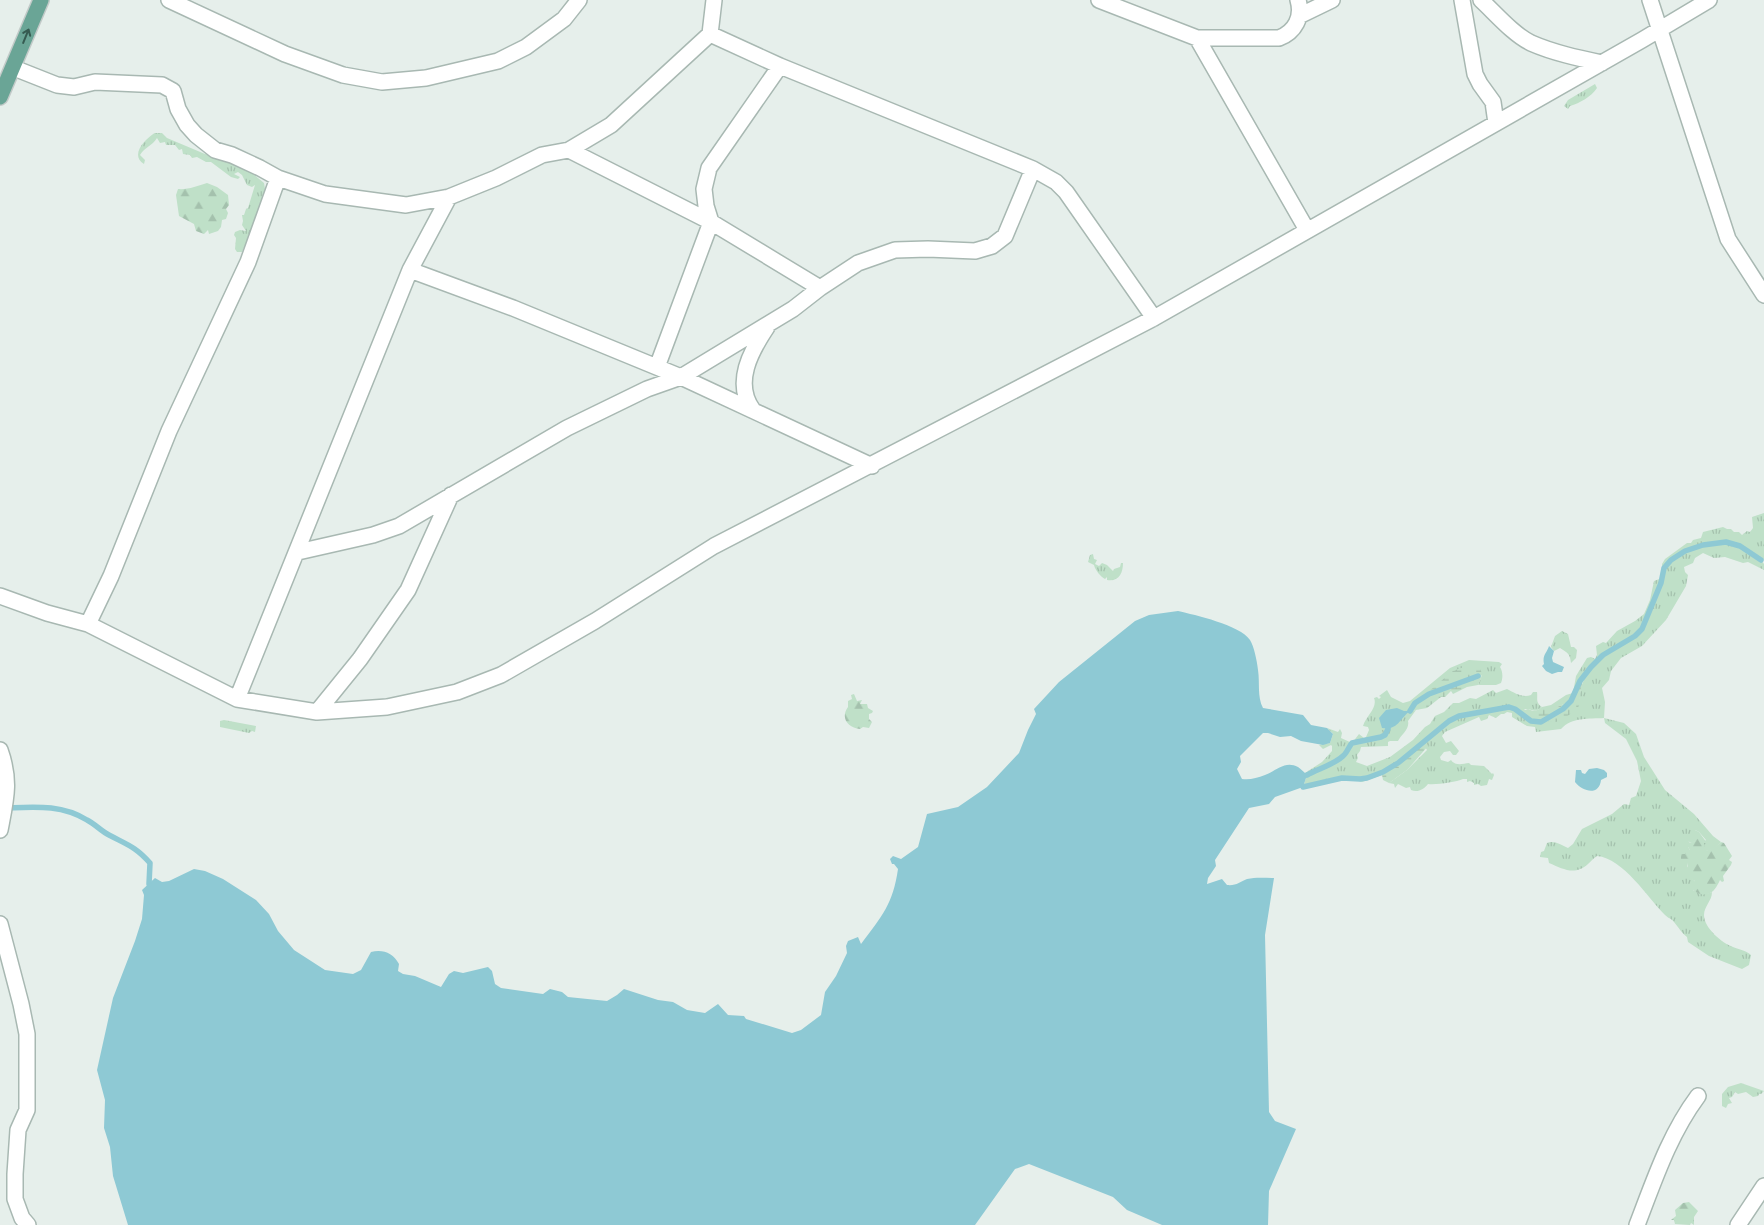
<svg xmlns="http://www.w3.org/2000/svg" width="1764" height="1225" viewBox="0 0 1764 1225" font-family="Figtree,sans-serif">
  <defs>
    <pattern id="grass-tufts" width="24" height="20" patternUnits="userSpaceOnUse" patternTransform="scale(1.25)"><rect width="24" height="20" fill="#bfe0c8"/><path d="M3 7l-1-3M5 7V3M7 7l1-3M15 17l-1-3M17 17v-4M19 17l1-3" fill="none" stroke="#a4c1ad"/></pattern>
    <pattern id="forest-firs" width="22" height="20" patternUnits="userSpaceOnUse" patternTransform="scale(1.25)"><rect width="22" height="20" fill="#bfe0c8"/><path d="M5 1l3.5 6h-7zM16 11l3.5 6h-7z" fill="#a4c1ad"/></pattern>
    <pattern id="wetland-marsh" width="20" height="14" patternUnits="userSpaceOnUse" patternTransform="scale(1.25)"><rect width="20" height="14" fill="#bfe0c8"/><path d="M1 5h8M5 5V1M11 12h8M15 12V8" fill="none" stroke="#a4c1ad"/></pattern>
  </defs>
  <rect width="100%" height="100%" fill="#e6efeb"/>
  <!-- grass -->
  <path fill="url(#grass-tufts)" fill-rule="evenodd" d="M1595,84L1597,88C1591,97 1580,103 1570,106L1568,109L1564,106L1568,100Z
    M155,133H162L167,138L205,154L214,156L246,168L264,183L265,189L253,227L242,252H237L235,249L236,238L234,235L235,232L240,230L246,231L242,225L243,221L242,215H244L246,209L248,208L255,185L252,187L247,185L242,175L238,172L234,174L240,177L238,179L231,177L211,162H206L197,157L192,158L190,155L183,154L182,149L179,150L175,145H166L165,142L160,143L157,138C152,146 145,147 140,155L145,160L144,164C129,155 146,138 155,133Z
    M1764,513V559L1761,560L1764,564V570L1748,562L1743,563L1725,557L1714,558L1703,553L1695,558L1693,563L1684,567L1685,572L1688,575L1686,586L1666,620L1642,646L1621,658L1611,671L1609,680L1602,688L1605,702L1604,718L1624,723L1636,734L1644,757L1665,790L1694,814L1713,836L1721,842L1715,849L1701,852L1703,847V842L1706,840L1699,832L1695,830L1696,841L1691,843L1688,841L1681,847H1688L1690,850L1687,866L1692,873V879L1695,881L1693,890C1698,894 1706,895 1712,892C1712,901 1704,906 1704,915C1704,928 1722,943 1733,947C1740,950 1745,950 1751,955L1749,965L1742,969L1709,956L1688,942L1687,937C1681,932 1679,928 1674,922C1672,919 1668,918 1665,915C1648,898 1623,858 1597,856C1593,859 1591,861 1588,864C1575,876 1563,869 1549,863L1548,858L1540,857L1541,852L1544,851L1547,843C1554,840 1561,845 1568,848L1573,844L1582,829L1612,814L1624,804L1629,805L1631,798L1636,796L1641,781L1637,761L1626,739L1605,723L1604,718C1589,719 1572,717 1561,729L1536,732L1535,727L1527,726L1512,717V713L1507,712L1504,714H1501L1496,718L1489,715L1487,719L1481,721L1479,717L1445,732L1442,736L1446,743L1451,741L1459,751L1456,755H1453L1450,751L1444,752L1440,757L1441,760L1448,762L1451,760C1455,766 1462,764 1469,763L1471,765L1484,766L1492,774L1493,773L1494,775L1492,780L1489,779L1487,785L1481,786L1478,784L1474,785V783L1470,781L1467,782V779H1463C1456,782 1437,785 1428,784C1424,789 1418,793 1411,790L1410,787L1406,788L1398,784L1395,788L1394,784L1389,783L1407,770L1427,750L1425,747L1414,749L1378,774L1382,775L1362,782L1351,778L1335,779L1303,787L1307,775L1305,773L1322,762L1332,751V746L1331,745L1323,749L1319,745L1330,743L1333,734L1327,728L1338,732L1340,729L1342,733L1341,738L1352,743L1359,734L1364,738L1366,737L1369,730L1368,727L1363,726C1366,716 1378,708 1374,698L1377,697L1379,699L1381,697L1379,696L1387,690L1391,697L1403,703L1410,701L1450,668L1469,660L1499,662L1502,664L1500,667C1503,672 1503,678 1501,683L1496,685H1478L1482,675L1410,711L1416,710L1408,721C1410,729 1401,735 1398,741H1390L1388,742V746L1361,747L1360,751L1357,755L1358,758L1356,762L1367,766L1390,757L1413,740L1425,727L1430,724L1435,716L1444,712L1453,703H1459L1470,698L1476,699L1493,690L1496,693L1507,689C1515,693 1522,698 1531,695L1533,692H1537C1538,699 1535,702 1542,707L1551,705L1566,695L1573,693L1576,676L1587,658L1591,657L1595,659L1597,655L1596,646L1603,642L1606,643L1617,631L1635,621L1644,614L1650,600L1654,581L1662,578V564L1665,559L1687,543H1691L1693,540L1701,538L1703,532L1723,527L1727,529H1731L1734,532H1739L1742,535L1747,531L1750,532L1753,528L1752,517ZM1585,677L1581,687L1578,706L1531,721L1515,709C1519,709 1524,709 1527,709C1534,710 1535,713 1542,707H1557L1571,701L1580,681Z
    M1093,554L1094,559L1097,560L1095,564L1099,566L1102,563L1107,565L1113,571L1114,569L1120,567L1121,563H1123C1123,573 1119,582 1107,580V577L1105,579C1101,577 1095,570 1094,565L1088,562L1090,555Z
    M1562,631L1568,634L1571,647H1574L1577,650L1576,658L1571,663C1570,654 1568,653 1560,648L1554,651L1551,647L1555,636Z
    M224,720L256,726L255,732L252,731L249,733L220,727V721Z
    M1741,1083L1764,1091L1761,1094H1759L1758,1096L1753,1097L1746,1092L1738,1094L1735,1092L1732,1097L1729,1098L1732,1103L1728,1104L1726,1108L1722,1106V1094L1728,1087Z"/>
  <!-- forest -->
  <path fill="url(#forest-firs)" d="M207,183L217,187L228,195L229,205L226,209L228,213L226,219L222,220L221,227L218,231L209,234L208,230L204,234L196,231L194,224L179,216L176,195L178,189C187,190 198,186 207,183Z
    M854,694L857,701L862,700L860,704H867L868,708L873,711L872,713L869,714V719L872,722L869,728L863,727L860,729C848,728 840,718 848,707V701L852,699L851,695Z
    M1695,830L1699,832L1707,843H1703L1705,845L1702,851C1710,850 1715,849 1721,842L1724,843L1732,856L1729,860L1732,862L1731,865L1723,876L1724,881L1722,882L1720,880C1718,884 1715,891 1710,893C1703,897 1692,892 1690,885L1695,881L1686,877L1687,875L1691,873L1688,869L1687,862L1681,863V854H1685L1686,851L1690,850L1688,847H1681L1676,843C1678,838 1682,837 1687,839L1690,843L1695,841L1691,836Z
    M1689,1202L1698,1211L1694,1217V1225L1691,1223L1690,1225L1675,1224L1674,1220H1671L1676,1216L1675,1210L1683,1203Z"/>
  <!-- wetland -->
  <path fill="url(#wetland-marsh)" d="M1472,664C1484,668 1483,675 1478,685L1467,687L1453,694L1451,691L1445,697H1441L1427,708L1410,711L1415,703L1453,671Z
    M1585,675L1581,687L1579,706L1569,715L1556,722L1531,721L1515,709L1518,705H1521L1525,710L1528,709C1534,712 1537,711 1542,707H1557L1571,701L1580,681Z
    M1429,745L1407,770L1389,783L1383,780L1382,775L1378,774L1373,775V773L1397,760L1414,749L1419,746L1425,747Z"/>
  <!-- water -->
  <path fill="#8ec9d4" d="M1178,611C1195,615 1240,625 1250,640C1254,646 1257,661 1258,670C1260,682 1257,697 1263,708L1303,715L1311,725L1327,728L1333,734L1330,743L1323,745L1301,741L1291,736L1280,737L1268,733H1263L1240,756L1241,762L1237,769L1242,779C1250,780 1257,778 1265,775C1276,771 1285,760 1298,767C1301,769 1304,772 1307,775L1303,787L1275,797L1269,804L1249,808L1215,860L1216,866L1208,878L1207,884L1222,879L1227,885C1236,886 1240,882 1247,879C1256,877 1265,878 1274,878L1265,935L1269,1112L1275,1121L1296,1129L1269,1191L1268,1225H1162L1127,1210L1113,1197L1029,1164L1015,1169L975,1225H128L113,1176L110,1147L104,1128L105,1100L97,1070L113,998L135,941L142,919L144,895L142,890L155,878L162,882L169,881L194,869L205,871L223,879L256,900L269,914L278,931L294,950L325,970L353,974L361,970L371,952C383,949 393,953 399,964L398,971L403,974L415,976L441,987L449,974L454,971L463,973L488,967L492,971L495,984L501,988L543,994L550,989L562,992L568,997L607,1001L617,995L624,989L658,1000L673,1002L687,1010L705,1013L718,1004L728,1015L744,1016L746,1019L792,1033L801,1030L821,1015L825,992L836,976L847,953L846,946L848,941L858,937L861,944C882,916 893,904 898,869L894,864H892L890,859L893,856L901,859L918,847L927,814L958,807L987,787L1019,753L1028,730L1036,714L1034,709L1059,682L1135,621L1149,615Z
    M1549,646L1554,651L1552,658L1553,662L1564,667L1562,672H1558L1552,674L1546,671L1542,666L1544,664C1542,655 1547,653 1549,646Z
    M1397,708L1404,711H1410C1400,718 1398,731 1382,728L1379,718L1386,710Z
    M1597,768L1604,770L1607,773V777L1601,780C1599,797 1582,791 1575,782L1576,770H1581L1582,773L1585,774L1589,769Z"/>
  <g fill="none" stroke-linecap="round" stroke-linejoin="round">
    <!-- stream -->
    <path stroke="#8ec9d4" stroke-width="5.5" d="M1410,711L1415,703L1429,694L1478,676
      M1307,775C1318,769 1335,764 1343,756C1347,753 1349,746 1352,743L1381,737L1385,735L1388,729
      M1303,787L1342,778L1360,779L1367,778L1383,772L1398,763L1449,721L1459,716L1509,707L1515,709L1531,721L1541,722L1563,709L1571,701L1580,681L1591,667L1603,655L1635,636L1642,629L1661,583L1664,568L1671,560L1685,551L1703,545L1726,542L1740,546L1761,560
      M5,808C34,807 61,804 87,820C95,824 101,831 109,835C128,845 136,847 150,863L149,884"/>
    <!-- street casing -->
    <g stroke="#a8b8b2" stroke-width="18">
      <path id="street" d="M169,0L285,54L343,75L382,82L426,78L498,61L526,47L564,19L579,0
        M1099,0L1197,38L1307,230
        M1462,0L1475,74L1480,84L1493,102L1496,123
        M1481,0C1496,14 1513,34 1531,43C1554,53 1578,58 1602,63
        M1650,0L1728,239L1764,295
        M1299,16L1332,0
        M710,34L780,66L1033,169L1056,182L1066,192L1154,318
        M1197,38H1279C1295,32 1303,17 1298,0
        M14,68L57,85L74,87L95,82L162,85L173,91L178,109L187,125L196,135L215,150L232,155L260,168L278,178L325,194L406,205L449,197L496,178L542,155L569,150L611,125L710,34L714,0
        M569,150L711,222L820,288
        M410,270L513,308L681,377L872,466
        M657,367L711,222L706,206L704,189L709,168L780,66
        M753,410C733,383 751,351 767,327
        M298,552L373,535L399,526L567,428L647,389L681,377L793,309L820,288L858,263L895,250L928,249L975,251L992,246L1005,236L1033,169
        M0,596L47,613L88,624L237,699L317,712L387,707L457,692L501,675L595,621L714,546L1154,318L1642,40L1709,0
        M88,624L111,576L169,431L248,262L278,178
        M237,699L410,270L449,197
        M317,712L360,659L408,590L451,495
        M0,750C11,781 6,799 0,830
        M0,924L21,1004L27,1034V1110L18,1130L15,1174V1199L22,1218L28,1225
        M1637,1225C1654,1181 1669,1135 1698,1096
        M1738,1225L1764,1186"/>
    </g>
    <!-- primary casing -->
    <g stroke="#c2cac8" stroke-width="18">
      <path id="primary" d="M0,97L41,0"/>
    </g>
    <!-- street -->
    <use href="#street" stroke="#fff" stroke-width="15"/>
    <!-- primary -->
    <use href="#primary" stroke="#6aa596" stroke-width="15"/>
  </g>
  <!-- one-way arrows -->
  <defs><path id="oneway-shaft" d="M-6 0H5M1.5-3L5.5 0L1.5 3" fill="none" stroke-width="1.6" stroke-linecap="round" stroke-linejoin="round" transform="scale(1.25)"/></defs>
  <use stroke="#365b51" href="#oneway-shaft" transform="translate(26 36) rotate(-68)"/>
</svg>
